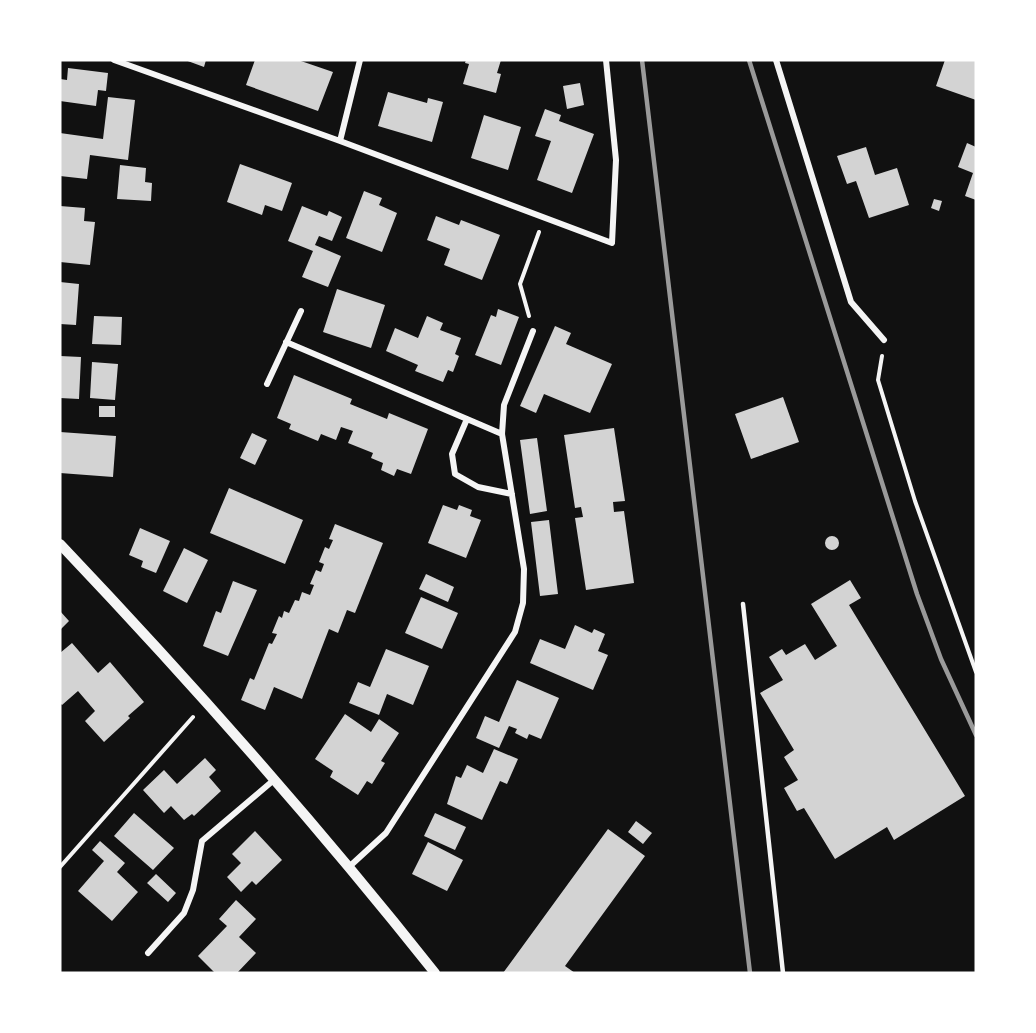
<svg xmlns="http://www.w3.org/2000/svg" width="1036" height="1033" viewBox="0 0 1036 1033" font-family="Manrope,sans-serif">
  <rect width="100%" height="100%" fill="#111"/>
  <!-- building -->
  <path fill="#d3d3d3" d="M185,60H206L204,67Z
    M255,60H298L333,72L318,111L246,85Z
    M466,60H501L497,73L501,74L496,93L463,84L469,64L465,63Z
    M945,60H976V100L936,86Z
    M68,68L108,73L106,91L98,90L96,106L60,101V79L67,80Z
    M580,83L584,105L567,109L563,86Z
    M388,92L427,103L428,98L443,102L432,142L378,126Z
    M108,97L135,100L128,160L90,155L87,179L60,176V133L103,139Z
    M545,109L561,115L559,121L594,134L572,193L537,180L551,141L535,136Z
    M484,115L521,127L508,170L471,158Z
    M967,143L976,147V200L965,196L973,173L958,167Z
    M866,147L875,175L897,168L909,205L869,218L856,181L847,184L837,156Z
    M240,164L292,183L282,211L265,205L262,215L227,202Z
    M120,165L146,168L145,182L152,183L151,201L117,199Z
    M364,191L382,198L379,205L397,213L382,252L346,238Z
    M934,199L942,201L939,211L931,208Z
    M60,206L85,208L84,221L95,222L90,265L60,262Z
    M302,206L327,216L329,211L342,217L332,241L319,236L315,245L341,256L328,287L302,277L313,251L288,241Z
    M436,216L459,225L461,220L500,235L482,280L444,265L450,249L427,240Z
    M60,282L79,284L76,325L60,324Z
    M337,289L385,305L371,348L323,332Z
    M498,309L519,317L501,365L475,355L491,315L496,317Z
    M94,316L122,317L121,345L92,344Z
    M427,316L443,323L440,330L461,338L455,354L459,356L453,372L448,370L443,382L415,371L418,365L386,351L395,328L418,338Z
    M555,326L571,333L566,344L612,364L590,413L544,394L536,413L520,406Z
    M60,356L81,357L79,399L60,398Z
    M92,362L118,364L115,400L90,398Z
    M294,375L352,399L350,404L387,419L389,413L428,429L411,474L397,469L394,476L381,470L383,463L371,458L373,453L348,443L353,431L341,427L336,440L321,434L318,441L289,429L291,424L277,418Z
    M783,397L799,442L751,459L735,414Z
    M99,406H115V417H99Z
    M614,428L625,501L613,502L614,512L624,511L634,583L586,590L575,518L583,517L581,507L575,508L564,435Z
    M60,432L116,436L113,477L60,473Z
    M252,433L267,440L255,465L240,458Z
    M537,438L547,511L530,514L520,440Z
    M229,488L303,520L285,564L210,533Z
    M443,505L457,510L459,505L472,510L470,516L481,520L466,558L428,543Z
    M549,520L558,594L540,596L531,522Z
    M335,524L383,543L355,613L347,610L338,633L329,629L302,699L274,687L265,710L241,700L250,678L254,680L269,643L272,644L277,634L272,633L279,616L282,618L284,611L289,613L295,600L299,601L302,592L310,595L314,585L310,584L316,570L321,572L324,564L319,562L325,547L329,549L333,540L329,539Z
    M140,528L170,541L156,573L141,567L143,561L129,555Z
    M825 543a7 7 0 1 1 14 0a7 7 0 1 1-14 0Z
    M184,548L208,560L187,603L163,591Z
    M426,574L454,587L448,602L419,589Z
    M850,580L861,598L849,605L965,796L894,840L887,827L835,859L804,808L797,811L784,788L798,780L784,757L794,750L760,693L783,680L769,657L782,649L786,655L805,644L815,660L837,646L811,604Z
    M233,581L257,590L228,656L203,646L216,611L221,613Z
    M421,597L458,613L442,649L405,633Z
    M60,611L69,621L60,630Z
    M575,625L592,633L594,629L605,634L598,651L608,655L593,690L530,663L540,639L565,649Z
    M72,643L98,673L110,662L144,702L128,716L130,718L104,742L85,721L95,711L78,691L62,705L60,703V653Z
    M386,649L429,666L413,705L387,694L379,715L349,703L358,682L370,687Z
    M517,680L559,698L541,739L529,734L527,739L515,733L517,729L509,726L499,748L476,738L485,716L499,722Z
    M345,714L371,732L379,719L399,733L381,761L385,763L372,784L367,781L358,795L330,777L333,771L315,759Z
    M494,749L518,759L507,784L500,781L482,820L447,804L456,776L461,778L467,765L483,773Z
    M205,758L216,770L209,777L221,791L194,816L192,814L184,820L171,806L164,813L143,790L164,770L177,784Z
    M134,813L174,848L153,870L114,836Z
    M435,813L466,827L455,850L424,836Z
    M636,821L652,833L643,844L628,832Z
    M608,829L645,856L565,966L575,973H503Z
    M255,831L282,860L256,885L252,881L241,892L227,877L241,863L232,854Z
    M100,841L125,863L117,872L138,892L112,921L78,891L104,861L92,850Z
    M428,842L463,860L447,891L412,874Z
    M156,874L176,893L168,902L147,883Z
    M236,900L256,919L239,937L256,953L237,973H215L198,956L227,926L219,919Z"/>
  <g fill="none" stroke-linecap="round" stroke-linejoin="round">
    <!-- path -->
    <path stroke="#f5f5f5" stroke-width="4" d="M529,316L520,284L539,232
      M882,356L878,380L915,501L976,672
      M60,867L193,717"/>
    <!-- service -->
    <path stroke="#f5f5f5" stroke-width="4.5" d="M743,604L783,973"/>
    <!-- minor -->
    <path stroke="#f5f5f5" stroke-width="6" d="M114,60L340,141L360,60
      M776,60L851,302L884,340
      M340,141L612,243L616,160L606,60
      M286,342L467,419
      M267,384L301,311
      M502,434L467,419L452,454L455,474L478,487L512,494
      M350,866L386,833L515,632L523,603L524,569L502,434L504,405L533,331
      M148,953L184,913L193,890L202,841L275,779"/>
    <!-- tertiary -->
    <path stroke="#f5f5f5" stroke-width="10" d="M60,544C191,682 317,824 435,973"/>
    <!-- rail -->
    <path stroke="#9a9a9a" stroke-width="4.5" d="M642,60L750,973
      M749,60L917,594L941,659L976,735"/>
  </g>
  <!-- border -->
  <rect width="1036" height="1033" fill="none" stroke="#ffffff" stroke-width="123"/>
</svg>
